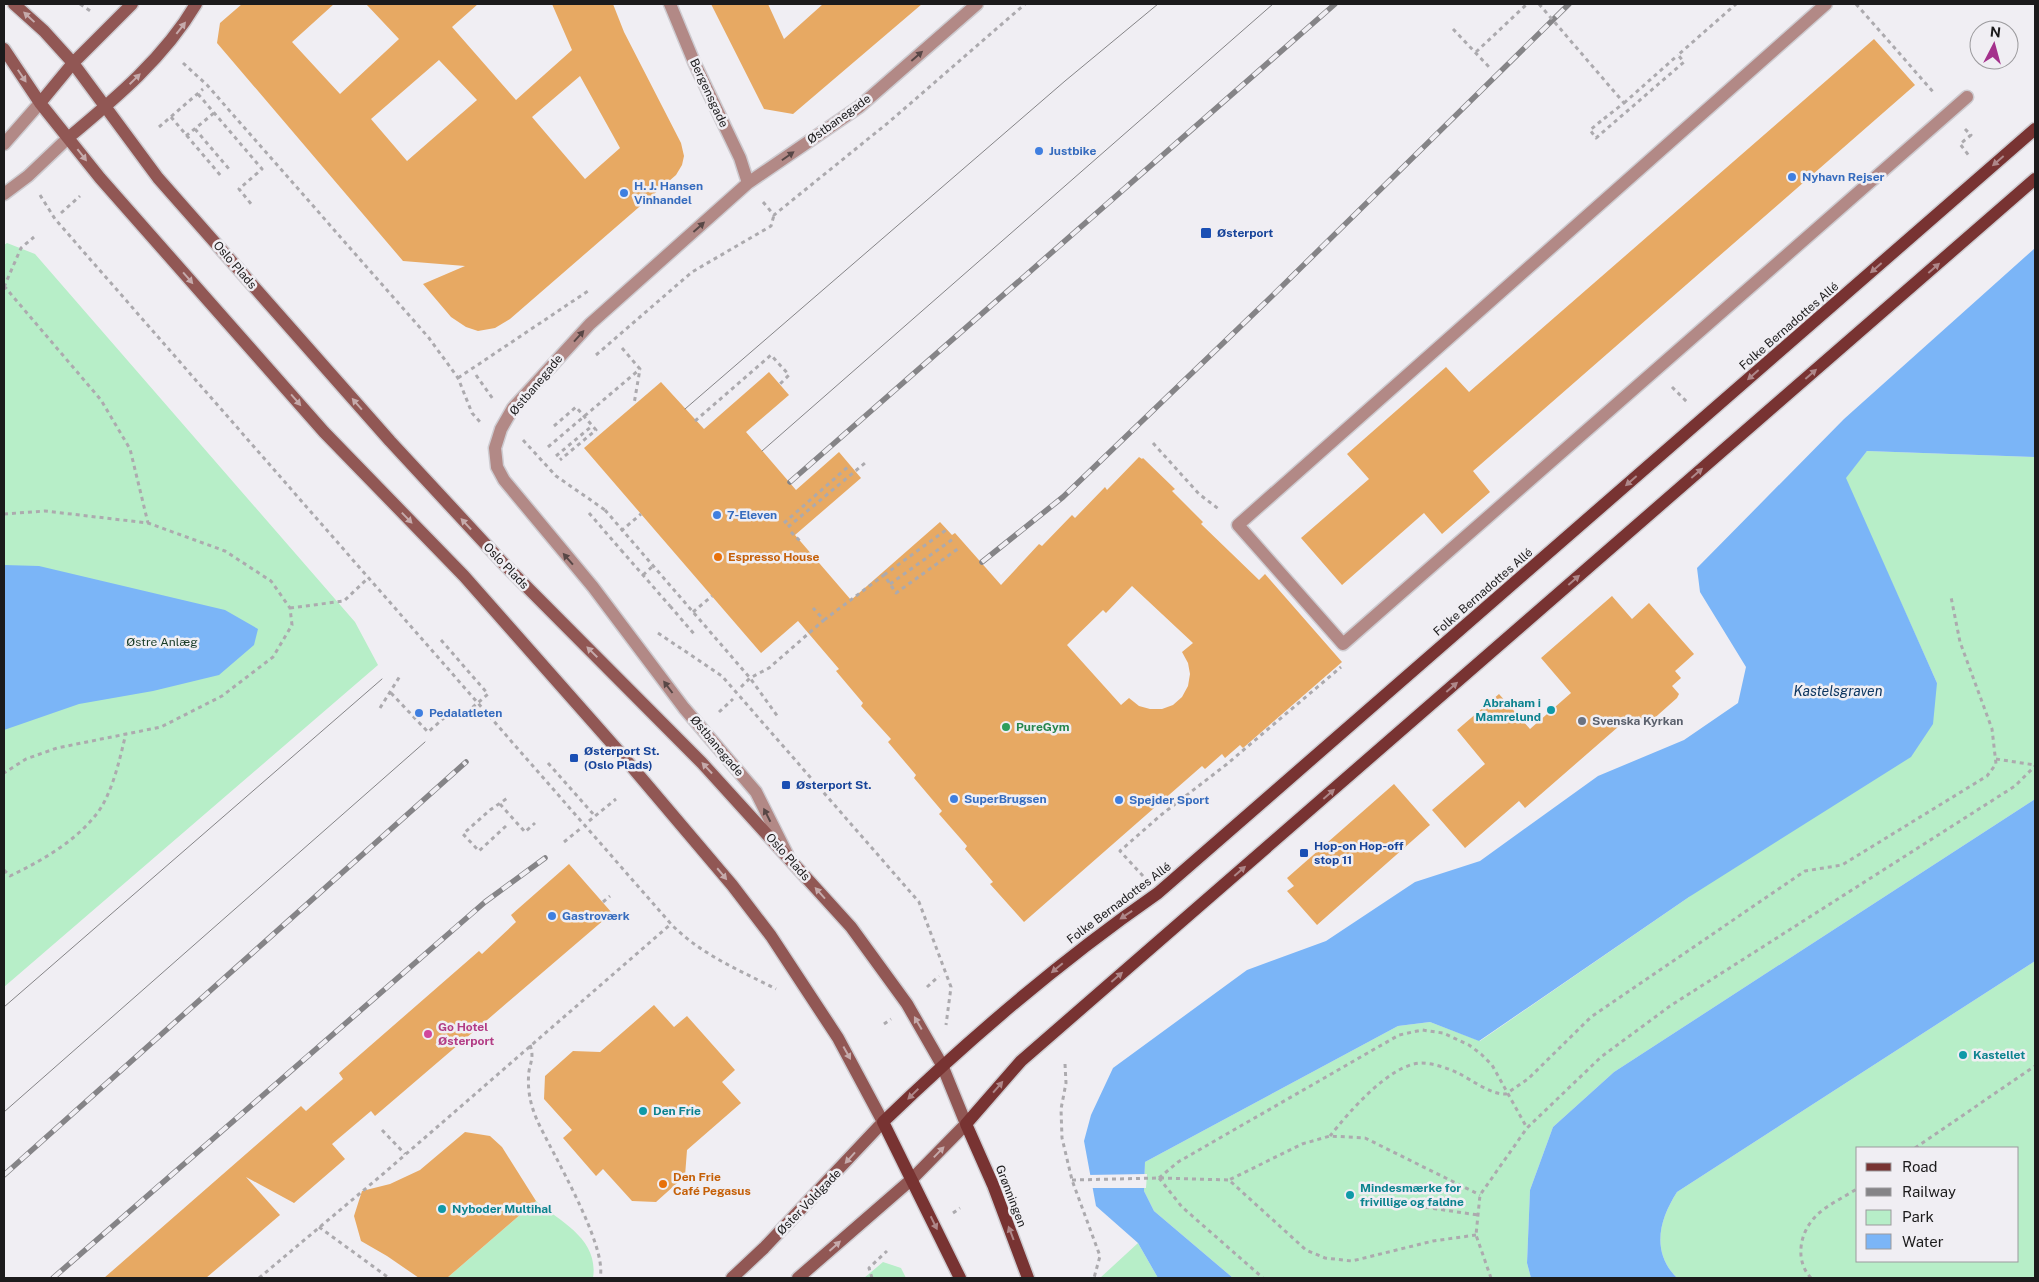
<svg xmlns="http://www.w3.org/2000/svg" width="2039" height="1282" viewBox="0 0 2039 1282" font-family="'Public Sans',sans-serif">
  <rect width="100%" height="100%" fill="#f0eef3"/>
  <!-- green -->
  <path fill="#b7eec8" fill-rule="evenodd" d="M7,243L35,254L355,622L378,665L4,987V245Z
    M1867,451L2035,457V799L1614,1072L1553,1127L1530,1190L1527,1263L1531,1278H1233L1154,1211L1144,1191L1145,1162L1398,1026L1430,1022L1480,1041L1689,897L1937,683L1845,478Z
    M2035,961V1278H1677C1651,1252 1659,1220 1677,1192ZM1858,1148H2018V1261H1858Z
    M536,1201C562,1223 599,1239 593,1278H447Z
    M1138,1243L1158,1278H1100Z
    M883,1262L901,1268L906,1278H864Z"/>
  <!-- water -->
  <path fill="#7bb5f7" d="M2035,248V457L1867,451L1846,478L1937,683L1933,724L1911,757L1689,897L1479,1041L1430,1022L1398,1026L1145,1162L1144,1191L1154,1211L1233,1278H1158L1138,1243L1096,1206L1084,1141L1091,1115L1113,1068L1247,970L1326,941L1415,882L1480,861L1598,776L1684,740L1738,703L1746,667L1700,592L1697,568L1844,419Z
    M4,565L39,566L225,610L258,629L254,645L219,675L153,691L79,704L4,730Z
    M2035,799V961L1677,1192C1659,1220 1651,1252 1677,1278H1531L1527,1263L1530,1190L1553,1127L1614,1072Z"/>
  <!-- pier -->
  <path fill="#f0eef3" d="M1147,1174L1146,1188H1090L1087,1175Z"/>
  <!-- building -->
  <path fill="#e7a963" fill-rule="evenodd" d="M242,4H334L292,42L340,94L399,39L366,4H478L452,27L516,100L572,50L552,4H613L624,32L681,143L684,156L682,165L676,175L510,319L495,328L478,331L466,327L451,317L423,284L465,266L403,261L217,43L220,23ZM439,60L477,100L407,161L371,119ZM580,76L620,148L585,179L532,117Z
    M711,4H768L784,39L823,4H922L793,114L764,109Z
    M1874,39L1915,85L1473,471L1490,492L1442,534L1424,513L1342,585L1301,538L1369,479L1347,454L1446,367L1469,392Z
    M769,372L789,395L746,432L796,490L839,452L861,478L795,535L851,600L940,522L952,535L955,533L1001,585L1039,544L1042,546L1072,515L1075,518L1105,487L1107,490L1139,457L1142,459L1143,458L1175,489L1172,491L1203,522L1201,524L1259,580L1265,574L1342,662L1243,748L1240,745L1225,758L1222,754L1205,769L1202,766L1024,922L990,884L993,882L965,849L967,846L939,814L942,811L914,778L916,775L888,742L891,739L861,706L863,703L836,671L839,669L798,621L761,653L584,448L661,382L704,429ZM1132,586L1193,643L1182,652L1188,663L1190,674L1188,686L1182,697L1173,705L1162,709H1150L1139,706L1129,698L1121,705L1067,645L1103,610L1106,613Z
    M1612,596L1632,619L1649,603L1694,654L1675,671L1681,678L1672,686L1679,694L1677,698L1650,722L1649,720L1645,723L1639,716L1629,724L1626,720L1525,808L1519,801L1465,848L1432,810L1485,764L1457,730L1499,694L1530,729L1571,693L1541,658Z
    M1394,784L1430,825L1317,925L1287,891L1294,886L1287,878Z
    M569,864L612,913L375,1116L371,1111L332,1144L345,1159L294,1203L246,1177L280,1215L206,1278H104L301,1106L306,1111L343,1079L339,1073L479,951L482,954L516,922L511,915Z
    M654,1005L674,1027L687,1016L735,1070L722,1082L741,1103L687,1150L685,1176L656,1202L632,1201L603,1169L596,1176L563,1138L572,1130L544,1099L545,1076L573,1051L600,1052Z
    M465,1132L490,1136L502,1147L536,1201L447,1278H419L387,1256L361,1241L354,1216L362,1191L390,1184L420,1170Z"/>
  <g fill="none" stroke-linecap="round" stroke-linejoin="round">
    <!-- lane casing -->
    <g stroke="#ceccd1" stroke-width="15">
      <path id="lane" d="M1826,4L1238,525L1343,644L1967,97"/>
    </g>
    <!-- street casing -->
    <g stroke="#ceccd1" stroke-width="15">
      <path id="street" d="M670,4L694,62L740,158L748,183
        M4,144L40,103
        M4,194L28,176L68,138
        M787,854L756,792L684,708L593,587L504,480L497,467L495,448L501,429L513,408L590,324L748,183L859,107L977,4"/>
    </g>
    <!-- secondary casing -->
    <g stroke="#ceccd1" stroke-width="15">
      <path id="secondary" d="M14,4L44,31L73,63L158,178L390,441L503,563L702,763L851,927L907,1004L942,1065L966,1124L912,1179L798,1278
        M4,49L40,103L100,178L324,432L464,576L615,747L732,885L771,936L838,1038L883,1122L764,1248L732,1278
        M40,103L73,63L132,4
        M68,138C116,98 164,58 196,4"/>
    </g>
    <!-- primary casing -->
    <g stroke="#ceccd1" stroke-width="15">
      <path id="primary" d="M960,1278L883,1122C969,1039 1060,961 1158,893L2035,129
        M1028,1278L993,1185L966,1124L1021,1061L2035,179"/>
    </g>
    <!-- path -->
    <path stroke="#acaaae" stroke-width="3" stroke-dasharray="4 4" stroke-linecap="butt" d="M80,4L92,12
      M1856,4L1935,94
      M1453,29L1490,68
      M1476,52L1527,4
      M183,63L207,85L429,338L458,378L472,413L480,422
      M198,94L262,169L239,189L252,205
      M1624,103L1678,55
      M171,117L221,176
      M1601,121L1590,130L1596,138L1684,62L1678,55L1736,4
      M159,127L203,89
      M195,129L229,169
      M1965,129L1971,135L1960,144L1970,157
      M186,136L214,113
      M40,195L55,219L671,924C700,954 739,970 776,989
      M763,202L774,215L889,122L1025,4
      M61,213L80,196
      M4,286L101,400L130,449L148,523
      M4,287L21,248L34,237
      M622,348L640,369L634,404
      M596,355L692,272L771,226L774,215
      M476,375L493,399
      M458,378L591,289
      M1672,387L1687,402
      M695,421L771,355L789,375L780,384
      M554,426L576,407L596,430L560,460
      M523,440L556,476L605,510
      M1153,443L1199,494L1220,510
      M548,447L640,369
      M556,456L592,426
      M589,513L621,550
      M4,514L45,511L148,523L225,551L271,581L290,608L292,625L273,657L222,696L161,727L57,748L26,759L4,773
      M784,523L850,465
      M788,527L865,463
      M621,531L641,514
      M791,532L802,543
      M643,575L653,566
      M884,575L946,530
      M890,584L953,539
      M670,606L695,635
      M290,608L344,601L368,578
      M693,612L712,596
      M824,620L884,575L896,593L959,548
      M658,633L722,676L919,902L951,987L946,1025
      M441,640L488,694L458,720
      M741,687L750,678L769,668L824,620L813,608
      M391,693L428,732L452,711
      M380,708L400,676
      M719,712L733,699
      M1996,759L2035,765
      M548,763L595,816
      M500,804L525,832L535,823
      M589,821L616,799
      M506,826L479,851L463,834L490,810L509,797
      M564,842L580,829
      M4,870L10,876C41,861 73,843 95,816C112,796 120,758 126,733
      M1143,876L1120,851L1161,815L1227,764L1341,667
      M603,902L610,896
      M927,987L939,976
      M884,1024L891,1019
      M530,1045C534,1056 531,1061 529,1071C527,1088 530,1104 537,1120C552,1153 608,1246 600,1278
      M1065,1064L1066,1083L1061,1109L1062,1138L1072,1180L1100,1256L1094,1278
      M382,1130L405,1154
      M1330,1136C1348,1113 1390,1064 1421,1063C1433,1063 1447,1068 1458,1073C1472,1080 1491,1095 1506,1094L1528,1079L1591,1017L1805,871L1842,865L1987,776L1996,764L1992,729L1960,642L1951,597
      M1915,1148L2035,1066
      M1159,1178L1178,1162L1399,1035L1422,1030L1443,1033L1469,1045L1481,1054L1492,1065L1527,1128
      M1159,1178L1182,1207L1263,1278
      M1160,1178L1229,1180
      M1362,1198L1478,1215
      M953,1213L960,1208
      M319,1227L389,1278
      M1476,1235L1433,1241L1352,1261L1325,1258L1306,1250L1229,1180L1302,1144L1330,1136L1365,1138L1480,1195
      M259,1278L383,1174L671,924
      M872,1278L869,1268L887,1251
      M1491,1278L1476,1235L1480,1195L1527,1128L1601,1057L1670,1006L2015,786L2035,766
      M1811,1278C1795,1261 1799,1234 1815,1217C1826,1205 1845,1197 1858,1188"/>
    <!-- lane -->
    <use href="#lane" stroke="#b28986" stroke-width="12"/>
    <!-- street -->
    <use href="#street" stroke="#b28986" stroke-width="12"/>
    <!-- secondary -->
    <use href="#secondary" stroke="#915754" stroke-width="12"/>
    <!-- primary -->
    <use href="#primary" stroke="#783332" stroke-width="12"/>
    <!-- tram -->
    <path stroke="#858487" stroke-width="1" d="M685,409L1065,81L1158,4
      M762,451L1273,4
      M4,1007L382,679
      M4,1112L425,742"/>
    <!-- rail casing -->
    <g stroke="#858487" stroke-width="5.5">
      <path id="rail" d="M790,482L1335,4
        M982,562L1063,497L1269,299L1569,4
        M4,1175L466,762
        M53,1278L485,902L545,858"/>
    </g>
    <!-- rail -->
    <use href="#rail" stroke="#f0eef3" stroke-width="4" stroke-dasharray="11" stroke-linecap="butt"/>
    <!-- path-bridge -->
    <path stroke="#acaaae" stroke-width="3" stroke-dasharray="4 4" stroke-linecap="butt" d="M1539,4L1624,103L1601,121
      M605,510L750,678L778,717
      M621,550L670,606
      M1072,1180L1159,1178"/>
  </g>
  <!-- one-way arrows -->
  <defs><path id="oneway-solid" d="M-6-.8H1V-3.2L6.5 0L1 3.2V.8H-6Z" transform="scale(1.25)"/></defs>
  <g fill="#c5aaab">
    <use href="#oneway-solid" transform="translate(29 17) rotate(-137)"/>
    <use href="#oneway-solid" transform="translate(181 28) rotate(-52)"/>
    <use href="#oneway-solid" transform="translate(22 76) rotate(56)"/>
    <use href="#oneway-solid" transform="translate(135 79) rotate(-44)"/>
    <use href="#oneway-solid" transform="translate(82 155) rotate(52)"/>
    <use href="#oneway-solid" transform="translate(188 278) rotate(49)"/>
    <use href="#oneway-solid" transform="translate(296 400) rotate(49)"/>
    <use href="#oneway-solid" transform="translate(357 404) rotate(-131)"/>
    <use href="#oneway-solid" transform="translate(407 518) rotate(46)"/>
    <use href="#oneway-solid" transform="translate(466 524) rotate(-133)"/>
    <use href="#oneway-solid" transform="translate(592 652) rotate(-135)"/>
    <use href="#oneway-solid" transform="translate(707 768) rotate(-133)"/>
    <use href="#oneway-solid" transform="translate(722 874) rotate(50)"/>
    <use href="#oneway-solid" transform="translate(820 893) rotate(-132)"/>
    <use href="#oneway-solid" transform="translate(918 1023) rotate(-120)"/>
    <use href="#oneway-solid" transform="translate(847 1053) rotate(61)"/>
    <use href="#oneway-solid" transform="translate(939 1152) rotate(-46)"/>
    <use href="#oneway-solid" transform="translate(850 1158) rotate(132)"/>
    <use href="#oneway-solid" transform="translate(835 1246) rotate(-42)"/>
  </g>
  <g fill="#584746">
    <use href="#oneway-solid" transform="translate(917 56) rotate(-41)"/>
    <use href="#oneway-solid" transform="translate(788 156) rotate(-35)"/>
    <use href="#oneway-solid" transform="translate(699 227) rotate(-42)"/>
    <use href="#oneway-solid" transform="translate(579 336) rotate(-48)"/>
    <use href="#oneway-solid" transform="translate(568 559) rotate(-131)"/>
    <use href="#oneway-solid" transform="translate(668 687) rotate(-127)"/>
    <use href="#oneway-solid" transform="translate(767 815) rotate(-117)"/>
  </g>
  <g fill="#ae8789">
    <use href="#oneway-solid" transform="translate(1998 161) rotate(139)"/>
    <use href="#oneway-solid" transform="translate(1876 268) rotate(139)"/>
    <use href="#oneway-solid" transform="translate(1934 268) rotate(-41)"/>
    <use href="#oneway-solid" transform="translate(1811 374) rotate(-41)"/>
    <use href="#oneway-solid" transform="translate(1753 375) rotate(139)"/>
    <use href="#oneway-solid" transform="translate(1697 473) rotate(-41)"/>
    <use href="#oneway-solid" transform="translate(1631 481) rotate(139)"/>
    <use href="#oneway-solid" transform="translate(1574 580) rotate(-41)"/>
    <use href="#oneway-solid" transform="translate(1452 687) rotate(-41)"/>
    <use href="#oneway-solid" transform="translate(1329 794) rotate(-41)"/>
    <use href="#oneway-solid" transform="translate(1240 871) rotate(-41)"/>
    <use href="#oneway-solid" transform="translate(1126 915) rotate(146)"/>
    <use href="#oneway-solid" transform="translate(1057 968) rotate(140)"/>
    <use href="#oneway-solid" transform="translate(1117 977) rotate(-41)"/>
    <use href="#oneway-solid" transform="translate(998 1087) rotate(-49)"/>
    <use href="#oneway-solid" transform="translate(913 1094) rotate(136)"/>
    <use href="#oneway-solid" transform="translate(934 1223) rotate(64)"/>
    <use href="#oneway-solid" transform="translate(1011 1233) rotate(-111)"/>
  </g>
  <!-- markers -->
  <g fill="#3f7fe0" stroke="#f0eef3" stroke-width="2">
    <circle cx="1039" cy="151" r="5"/>
    <circle cx="1792" cy="177" r="5"/>
    <circle cx="624" cy="193" r="5"/>
    <circle cx="717" cy="515" r="5"/>
    <circle cx="419" cy="713" r="5"/>
    <circle cx="954" cy="799" r="5"/>
    <circle cx="1119" cy="800" r="5"/>
    <circle cx="552" cy="916" r="5"/>
  </g>
  <g fill="#1a4fb4" stroke="#f0eef3" stroke-width="2">
    <rect x="1200" y="227" width="12" height="12" rx="2.5"/>
    <rect x="569" y="753" width="10" height="10" rx="2.5"/>
    <rect x="781" y="780" width="10" height="10" rx="2.5"/>
    <rect x="1299" y="848" width="10" height="10" rx="2.5"/>
  </g>
  <g fill="#e8710a" stroke="#f0eef3" stroke-width="2">
    <circle cx="718" cy="557" r="5"/>
    <circle cx="663" cy="1184" r="5"/>
  </g>
  <g fill="#0f9aa8" stroke="#f0eef3" stroke-width="2">
    <circle cx="1551" cy="710" r="5"/>
    <circle cx="1963" cy="1055" r="5"/>
    <circle cx="643" cy="1111" r="5"/>
    <circle cx="1350" cy="1195" r="5"/>
    <circle cx="442" cy="1209" r="5"/>
  </g>
  <circle fill="#6b7280" stroke="#f0eef3" stroke-width="2" cx="1582" cy="721" r="5"/>
  <circle fill="#2e9e5b" stroke="#f0eef3" stroke-width="2" cx="1006" cy="727" r="5"/>
  <circle fill="#d1479c" stroke="#f0eef3" stroke-width="2" cx="428" cy="1034" r="5"/>
  <g text-anchor="middle" stroke-width="5" stroke-linejoin="round" paint-order="stroke">
    <!-- street labels -->
    <g font-size="12" fill="#1c1b1c" stroke="#f0eef3">
      <text transform="translate(709 93) rotate(65)" y="4">Bergensgade</text>
      <text transform="translate(839 119) rotate(-36)" y="4">Østbanegade</text>
      <text transform="translate(235 265) rotate(49)" y="4">Oslo Plads</text>
      <text transform="translate(1789 326) rotate(-41)" y="4">Folke Bernadottes Allé</text>
      <text transform="translate(536 385) rotate(-50)" y="4">Østbanegade</text>
      <text transform="translate(506 566) rotate(46)" y="4">Oslo Plads</text>
      <text transform="translate(1483 592) rotate(-41)" y="4">Folke Bernadottes Allé</text>
      <text transform="translate(717 746) rotate(50)" y="4">Østbanegade</text>
      <text transform="translate(788 857) rotate(48)" y="4">Oslo Plads</text>
      <text transform="translate(1119 903) rotate(-37)" y="4">Folke Bernadottes Allé</text>
      <text transform="translate(1011 1196) rotate(69)" y="4">Grønningen</text>
      <text transform="translate(809 1202) rotate(-46)" y="4">Øster Voldgade</text>
    </g>
    <!-- shop labels -->
    <g font-size="12" font-weight="bold" fill="#366cbe" stroke="#f0eef3" text-anchor="start">
      <text x="1049" y="155">Justbike</text>
      <text x="1802" y="181">Nyhavn Rejser</text>
      <text x="634" y="190">H. J. Hansen<tspan x="634" dy="14">Vinhandel</tspan></text>
      <text x="727" y="519">7-Eleven</text>
      <text x="429" y="717">Pedalatleten</text>
      <text x="964" y="803">SuperBrugsen</text>
      <text x="1129" y="804">Spejder Sport</text>
      <text x="562" y="920">Gastroværk</text>
    </g>
    <!-- transit labels -->
    <g font-size="12" font-weight="bold" fill="#164399" stroke="#f0eef3" text-anchor="start">
      <text x="1217" y="237">Østerport</text>
      <text x="584" y="755">Østerport St.<tspan x="584" dy="14">(Oslo Plads)</tspan></text>
      <text x="796" y="789">Østerport St.</text>
      <text x="1314" y="850">Hop-on Hop-off<tspan x="1314" dy="14">stop 11</tspan></text>
    </g>
    <!-- food labels -->
    <g font-size="12" font-weight="bold" fill="#c56008" stroke="#f0eef3" text-anchor="start">
      <text x="728" y="561">Espresso House</text>
      <text x="673" y="1181">Den Frie<tspan x="673" dy="14">Café Pegasus</tspan></text>
    </g>
    <!-- park labels -->
    <g font-size="12" fill="#173b25" stroke="#f0eef3">
      <text x="162" y="646">Østre Anlæg</text>
    </g>
    <!-- culture labels -->
    <g font-size="12" font-weight="bold" fill="#0d838f" stroke="#f0eef3" text-anchor="start">
      <text x="1541" y="707" text-anchor="end">Abraham i<tspan x="1541" dy="14">Mamrelund</tspan></text>
      <text x="1973" y="1059">Kastellet</text>
      <text x="653" y="1115">Den Frie</text>
      <text x="1360" y="1192">Mindesmærke for<tspan x="1360" dy="14">frivillige og faldne</tspan></text>
      <text x="452" y="1213">Nyboder Multihal</text>
    </g>
    <!-- worship labels -->
    <g font-size="12" font-weight="bold" fill="#5b616d" stroke="#f0eef3" text-anchor="start">
      <text x="1592" y="725">Svenska Kyrkan</text>
    </g>
    <!-- leisure labels -->
    <g font-size="12" font-weight="bold" fill="#27864d" stroke="#f0eef3" text-anchor="start">
      <text x="1016" y="731">PureGym</text>
    </g>
    <!-- hotel labels -->
    <g font-size="12" font-weight="bold" fill="#b23c85" stroke="#f0eef3" text-anchor="start">
      <text x="438" y="1031">Go Hotel<tspan x="438" dy="14">Østerport</tspan></text>
    </g>
    <!-- water labels -->
    <g font-size="14" font-style="italic" fill="#0d3660" stroke="#f0eef3">
      <text x="1838" y="696">Kastelsgraven</text>
    </g>
  </g>
  <!-- border -->
  <rect width="2039" height="1282" fill="none" stroke="#1c1b1c" stroke-width="10"/>
  <!-- legend -->
  <rect x="1856" y="1147" width="162" height="115" fill="#f0eef3" stroke="#9b9a9d"/>
  <rect x="1866" y="1163" width="25" height="8" fill="#783332" stroke="#9b9a9d"/>
  <text x="1902" y="1172" font-size="15" fill="#1c1b1c">Road</text>
  <rect x="1866" y="1188" width="25" height="8" fill="#858487" stroke="#9b9a9d"/>
  <text x="1902" y="1197" font-size="15" fill="#1c1b1c">Railway</text>
  <rect x="1866" y="1210" width="25" height="15" fill="#b7eec8" stroke="#9b9a9d"/>
  <text x="1902" y="1222" font-size="15" fill="#1c1b1c">Park</text>
  <rect x="1866" y="1234" width="25" height="15" fill="#7bb5f7" stroke="#9b9a9d"/>
  <text x="1902" y="1247" font-size="15" fill="#1c1b1c">Water</text>
  <!-- north arrow -->
  <g transform="translate(1994 45) rotate(6)"><circle r="24" fill="#f0eef3" stroke="#9b9a9d"/>
  <path d="M0-4L9 19L0 12L-9 19Z" fill="#a4318c"/>
  <text y="-8" font-size="14" font-weight="bold" text-anchor="middle" fill="#1c1b1c">N</text>
  </g>
</svg>
